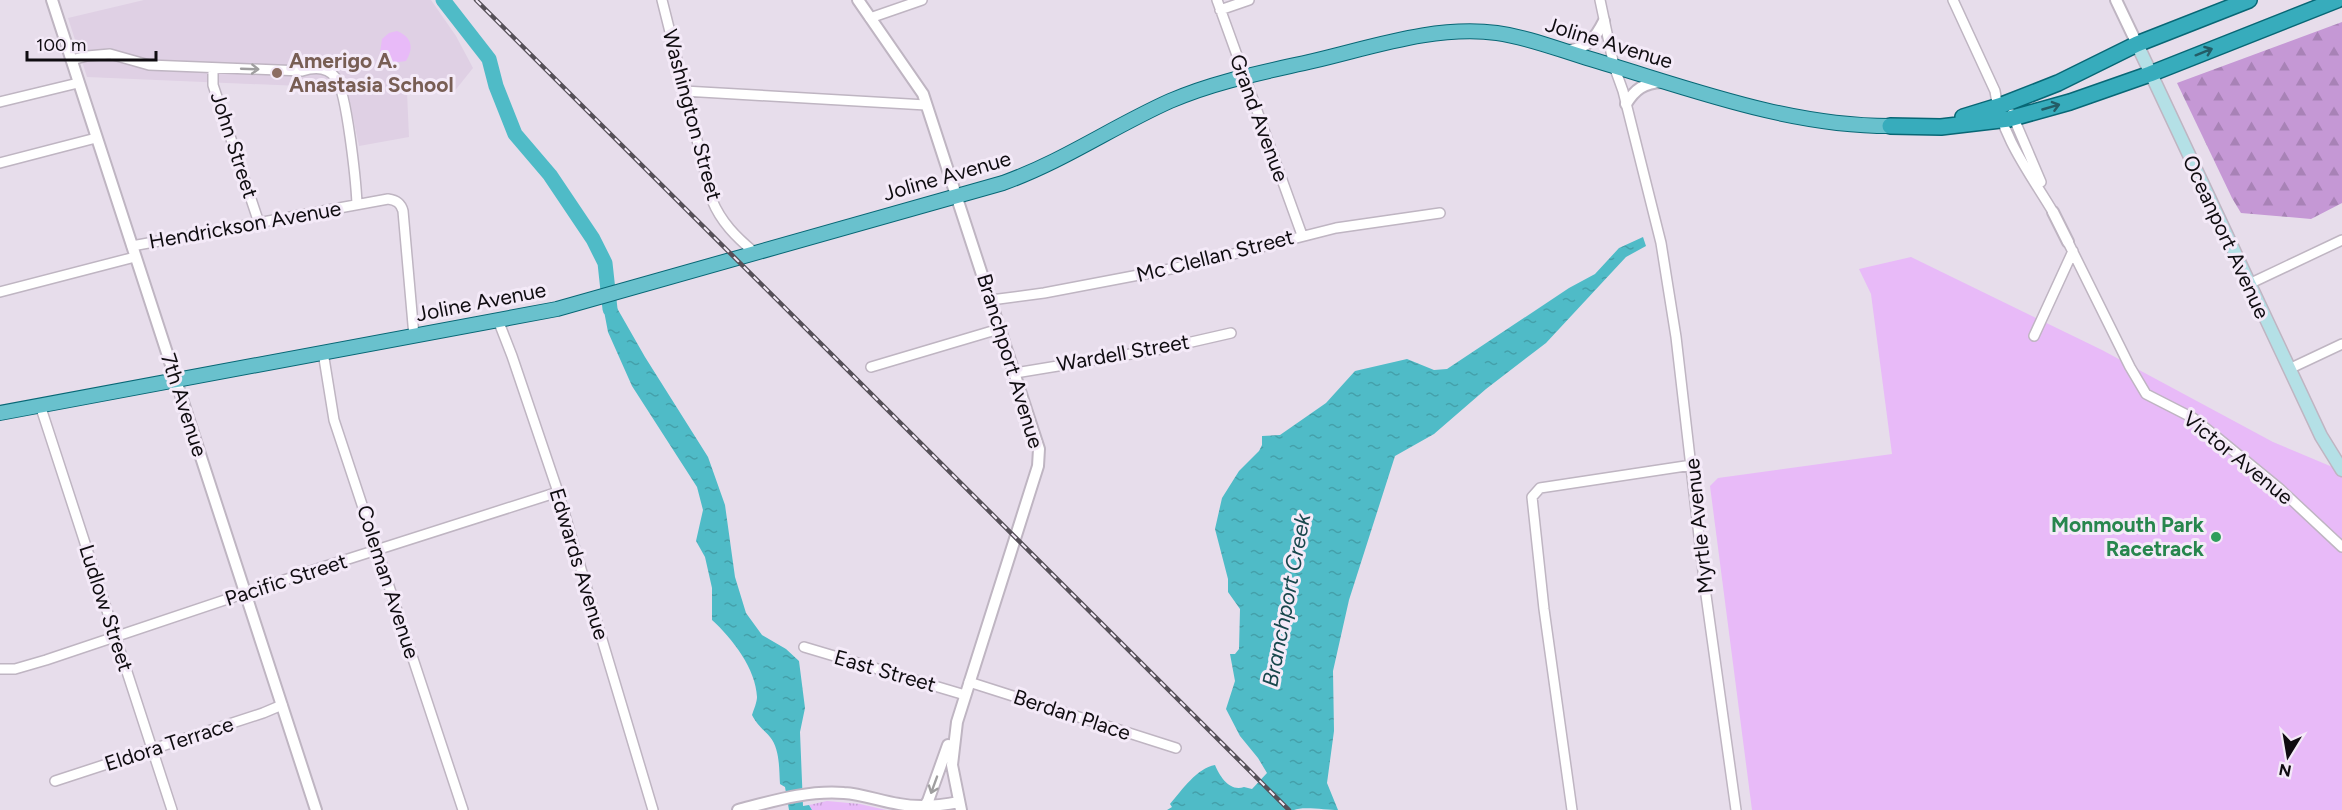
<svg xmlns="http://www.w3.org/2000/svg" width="2342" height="810" viewBox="0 0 2342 810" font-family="Figtree,sans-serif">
  <defs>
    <pattern id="forest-firs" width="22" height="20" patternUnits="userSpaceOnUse" patternTransform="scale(1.5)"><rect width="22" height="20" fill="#c598d5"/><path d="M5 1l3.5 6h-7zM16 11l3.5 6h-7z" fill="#a882b6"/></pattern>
    <pattern id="park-tufts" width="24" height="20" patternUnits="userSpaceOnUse" patternTransform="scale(1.5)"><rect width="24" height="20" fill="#e8baf8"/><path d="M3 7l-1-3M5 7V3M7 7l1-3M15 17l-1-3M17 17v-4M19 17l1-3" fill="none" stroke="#c69fd4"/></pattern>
    <pattern id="water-ripples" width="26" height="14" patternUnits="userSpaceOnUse" patternTransform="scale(1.5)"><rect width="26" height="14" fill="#4fbbc7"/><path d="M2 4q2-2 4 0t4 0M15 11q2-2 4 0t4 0" fill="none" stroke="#44a0aa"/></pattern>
  </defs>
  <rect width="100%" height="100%" fill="#e7ddeb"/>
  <!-- built -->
  <path fill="#dfd0e4" d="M144,0H431L456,36L473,68L453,93L407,92L409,137L359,146L347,88L87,77L68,18Z"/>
  <!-- green -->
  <path fill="#e8baf8" d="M397,31C412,37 414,48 406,61L384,64L379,59L382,39L389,33Z
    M1911,257L2102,350L2273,442L2342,471V810H1752L1710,486L1718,478L1892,454L1871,294L1859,269Z"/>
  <!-- forest -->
  <path fill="url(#forest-firs)" d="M2342,22V203L2311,219L2241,213L2232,198L2177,83Z"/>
  <!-- park -->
  <path fill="url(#park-tufts)" d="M827,801L860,804L886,810H812L809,805Z"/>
  <!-- water -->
  <path fill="url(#water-ripples)" d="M1643,237L1646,246L1626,257L1546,343L1486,389L1434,434L1395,456L1349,600L1333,671L1334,731L1327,783L1338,810C1327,810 1302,806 1294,810H1167L1172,807L1170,804C1182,790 1197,768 1215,765C1220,777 1230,792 1244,787L1252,789L1267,773L1258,758L1240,736L1226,709L1235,681L1230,654H1235L1239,649L1240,609L1228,592V579L1215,529L1222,498L1239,471L1259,451L1262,445V436L1280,435L1326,403L1355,371L1407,359L1434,370L1447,369L1569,288L1595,274L1619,248Z
    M617,308L645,357L708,457L725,505L735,577L746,613L762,635L786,649L799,661L805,708L800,732L803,806L809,805L812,810H789L785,787L780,784C779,769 780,749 770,737C763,729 757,725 752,715C754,709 757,702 757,697C756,669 732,638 712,620V588L705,557L696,541L703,510L697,487L632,386L608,332L604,311Z"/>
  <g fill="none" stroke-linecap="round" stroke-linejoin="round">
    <!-- river -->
    <path stroke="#4fbbc7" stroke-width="15" d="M443,0L489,59L496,86L515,134L550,175L593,239L605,263L610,309"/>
    <!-- minor casing -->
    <g stroke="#bfb5c2" stroke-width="12">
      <path id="minor" d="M662,0L712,200C721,222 736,237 754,252
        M1217,0L1302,235
        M1600,0L1614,66L1623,91L1661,243L1676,337L1705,588L1736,810
        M1953,0L1995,91C2000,135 2031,175 2053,212
        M1220,10L1249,0
        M870,18L922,0
        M71,60L87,56L110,54L149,65L302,71C314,67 327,66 336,78C347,93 356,182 357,204
        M213,68V85L259,223
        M684,91L926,105
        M0,102L78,83
        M2012,114L2041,182
        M0,163L96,138
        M2068,242L2130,367L2146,394L2193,418L2219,439L2280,489L2342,547
        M132,246L388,199C396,200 401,203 403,211L414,336
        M2249,284L2342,240
        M0,292L135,257
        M991,300L1044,293L1186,266L1336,228L1440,213
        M498,320L512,356L558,492L653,810
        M2034,336L2073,251
        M323,352L334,420L463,810
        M871,367L999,329
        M2289,369L2342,344
        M1015,373L1161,349L1231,333
        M40,405L172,810
        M804,647L965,695
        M0,669H15L46,660L320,568L558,492
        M969,682L1176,748
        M55,781L263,713L282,705
        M1572,810L1544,609L1532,497L1540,488L1692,465"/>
    </g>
    <!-- tertiary casing -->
    <g stroke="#bfb5c2" stroke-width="14">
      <path id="tertiary" d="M52,0L316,810
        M858,0L923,94L1039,449L1038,466L957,722L952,765L961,810
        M2116,0L2137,44
        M1568,51C1588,47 1595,39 1604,21
        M1626,104C1635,89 1644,83 1662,82
        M2053,212L2068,242
        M924,807L928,801L948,745
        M738,810C773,801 808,790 844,793C862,794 880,801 899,804C919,808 939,806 959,802"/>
    </g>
    <!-- secondary casing -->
    <g stroke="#bfb5c2" stroke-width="15">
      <path id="secondary" d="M2137,44L2321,436L2342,470"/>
    </g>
    <!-- primary casing -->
    <g stroke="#086775" stroke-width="16">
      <path id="primary" d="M0,413L557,309L1003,183C1064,161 1112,127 1170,101C1216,81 1265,72 1313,61C1373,47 1435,25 1497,33C1527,37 1557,49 1587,58C1686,87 1785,126 1890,126"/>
    </g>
    <!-- trunk casing -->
    <g stroke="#086775" stroke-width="18">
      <path id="trunk" d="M1963,117L2002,105L2058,83L2137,44L2249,0
        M1890,126L1941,127L2009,119L2070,102L2150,74L2337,0"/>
    </g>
    <!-- minor -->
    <use href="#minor" stroke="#fff" stroke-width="9"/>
    <!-- tertiary -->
    <use href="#tertiary" stroke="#fff" stroke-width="10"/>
    <!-- secondary -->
    <use href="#secondary" stroke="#b4e0e6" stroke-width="12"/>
    <!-- primary -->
    <use href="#primary" stroke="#69c1cd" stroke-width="14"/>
    <!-- trunk -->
    <use href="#trunk" stroke="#37acbc" stroke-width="15"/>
    <!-- rail casing -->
    <g stroke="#565058" stroke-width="4.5">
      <path id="rail" d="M476,0L1289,810"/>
    </g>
    <!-- rail -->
    <use href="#rail" stroke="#f4eaf8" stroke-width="2" stroke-dasharray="7" stroke-linecap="butt"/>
  </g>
  <!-- one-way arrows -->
  <defs><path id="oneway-shaft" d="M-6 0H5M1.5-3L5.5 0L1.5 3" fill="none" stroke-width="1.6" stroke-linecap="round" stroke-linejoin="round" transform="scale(1.5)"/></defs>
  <g stroke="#235c66">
    <use href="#oneway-shaft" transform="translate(2204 52) rotate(-22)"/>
    <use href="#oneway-shaft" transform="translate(2051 107) rotate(-16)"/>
  </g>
  <g stroke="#9f9e9f">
    <use href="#oneway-shaft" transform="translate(250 69) rotate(2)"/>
    <use href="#oneway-shaft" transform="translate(934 785) rotate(110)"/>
  </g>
  <!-- markers -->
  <circle fill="#8d6e63" stroke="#f4eaf8" stroke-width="2" cx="277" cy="73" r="6"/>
  <circle fill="#2e9e5b" stroke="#f4eaf8" stroke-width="2" cx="2216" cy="537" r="6"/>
  <g text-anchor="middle" stroke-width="6" stroke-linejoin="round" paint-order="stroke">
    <!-- street labels -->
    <g font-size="21" fill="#0f0c10" stroke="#f4eaf8">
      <text transform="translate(1609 43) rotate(17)" y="7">Joline Avenue</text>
      <text transform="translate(692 115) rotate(75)" y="7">Washington Street</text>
      <text transform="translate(1259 118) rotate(70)" y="7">Grand Avenue</text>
      <text transform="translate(234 145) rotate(72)" y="7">John Street</text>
      <text transform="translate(947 176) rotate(-16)" y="7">Joline Avenue</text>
      <text transform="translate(245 225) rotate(-10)" y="7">Hendrickson Avenue</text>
      <text transform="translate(2226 237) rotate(65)" y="7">Oceanport Avenue</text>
      <text transform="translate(1215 256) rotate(-14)" y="7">Mc Clellan Street</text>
      <text transform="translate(481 302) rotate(-11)" y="7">Joline Avenue</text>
      <text transform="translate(1123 353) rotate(-10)" y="7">Wardell Street</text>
      <text transform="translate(1010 361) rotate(73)" y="7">Branchport Avenue</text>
      <text transform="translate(184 405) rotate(72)" y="7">7th Avenue</text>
      <text transform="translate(2238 458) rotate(39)" y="7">Victor Avenue</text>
      <text transform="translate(1699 526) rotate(-96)" y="7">Myrtle Avenue</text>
      <text transform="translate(579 564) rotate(73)" y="7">Edwards Avenue</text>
      <text transform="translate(286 580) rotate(-18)" y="7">Pacific Street</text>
      <text transform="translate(388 582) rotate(72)" y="7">Coleman Avenue</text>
      <text transform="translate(106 608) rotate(72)" y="7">Ludlow Street</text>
      <text transform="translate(885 671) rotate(16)" y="7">East Street</text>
      <text transform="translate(1072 715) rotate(18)" y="7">Berdan Place</text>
      <text transform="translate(169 744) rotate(-18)" y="7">Eldora Terrace</text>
    </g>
    <!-- education labels -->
    <g font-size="21" font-weight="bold" fill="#785e54" stroke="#f4eaf8" text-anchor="start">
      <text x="289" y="68">Amerigo A.<tspan x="289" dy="24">Anastasia School</tspan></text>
    </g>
    <!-- leisure labels -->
    <g font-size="21" font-weight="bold" fill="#27864d" stroke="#f4eaf8" text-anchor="end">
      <text x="2204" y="532">Monmouth Park<tspan x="2204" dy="24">Racetrack</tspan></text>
    </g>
    <!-- water labels -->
    <g font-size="22" font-style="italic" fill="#17474c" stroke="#f4eaf8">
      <text transform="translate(1286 600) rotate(-79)" y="8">Branchport Creek</text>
    </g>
  </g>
  <!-- north arrow -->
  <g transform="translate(2288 756) rotate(191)" stroke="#f4eaf8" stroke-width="4.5" paint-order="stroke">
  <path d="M0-4.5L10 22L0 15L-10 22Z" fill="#0f0c10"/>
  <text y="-9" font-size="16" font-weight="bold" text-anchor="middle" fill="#0f0c10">N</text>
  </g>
  <!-- scale -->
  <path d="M27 51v9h129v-9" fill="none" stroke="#0f0c10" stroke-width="3"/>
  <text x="36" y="51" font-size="18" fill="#0f0c10" stroke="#f4eaf8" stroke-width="4.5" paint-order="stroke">100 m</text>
</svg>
